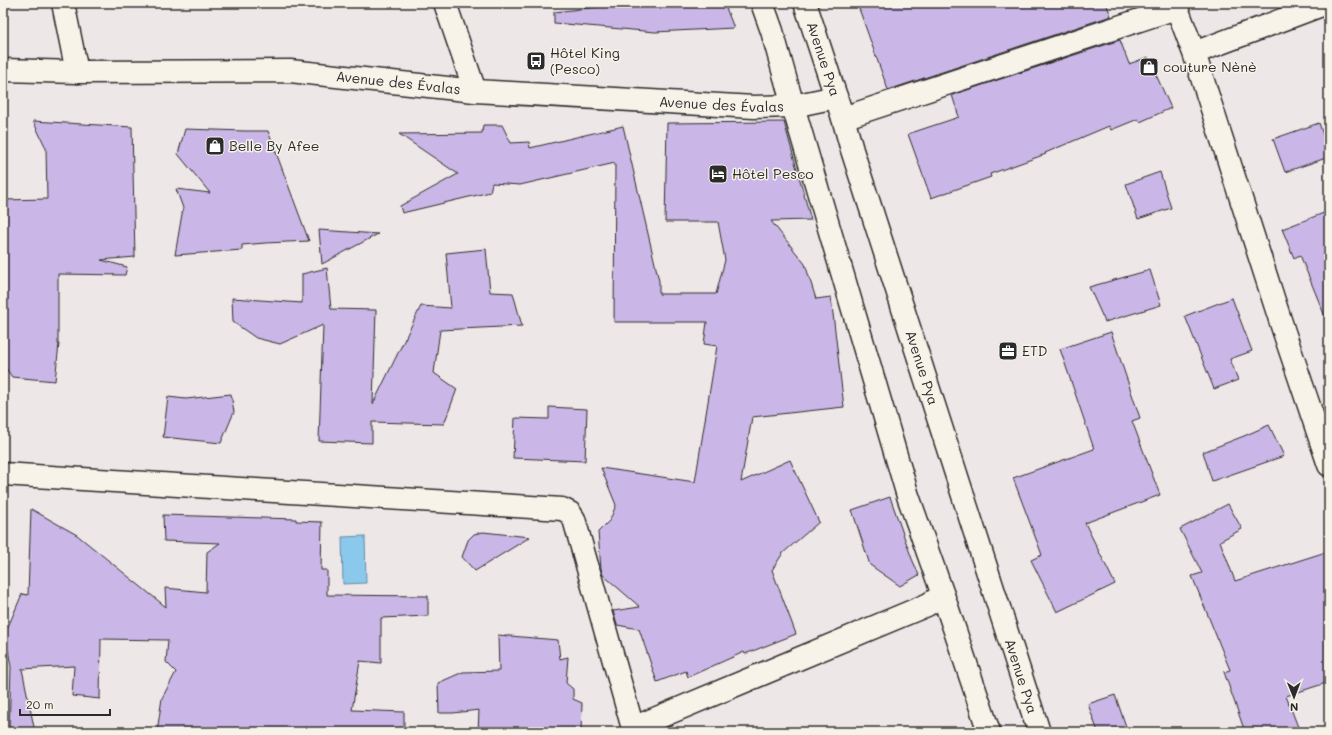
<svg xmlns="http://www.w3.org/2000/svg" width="1332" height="735" viewBox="0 0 1332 735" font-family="Mali,sans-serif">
  <rect width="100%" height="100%" fill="#eee7e8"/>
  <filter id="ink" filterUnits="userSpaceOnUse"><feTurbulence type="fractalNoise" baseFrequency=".025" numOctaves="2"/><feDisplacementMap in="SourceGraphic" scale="8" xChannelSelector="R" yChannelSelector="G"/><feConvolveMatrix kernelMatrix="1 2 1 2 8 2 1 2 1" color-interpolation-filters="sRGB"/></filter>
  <g filter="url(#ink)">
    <!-- water -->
    <path fill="#8bc9ec" stroke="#658a9f" d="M365,536L366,583L343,584L342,537Z"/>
    <!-- building -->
    <path fill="#cab7e7" stroke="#2b2b2b" d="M633,3H724L734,28L655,32L554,23V12Z
      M857,3H1106L1111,16L888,90Z
      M1120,40L1129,64L1148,57L1171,108L1140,122L1138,119L1111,130L1109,126L1045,153L1046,154L990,174L991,177L931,198L908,134L959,117L952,95Z
      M33,121L132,127L135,257L101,260L127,267L125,275L58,274V344H59L55,381L12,377L3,364V200L47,199L46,148Z
      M784,122L811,220L771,221L805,264L816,299L831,297L844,407L752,417L741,482L790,460L819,522L783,553L772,570L796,634L745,654L744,652L688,677L686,671L657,682L639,629L617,625L613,611L640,607L603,575L601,569L598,532L610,520L616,505L601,468L695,482L717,346L704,344L707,322H614L615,163L520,185L492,183L490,192L402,213L400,206L458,174L399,134L482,133L483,125H502L511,143L529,142L530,148L623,126L659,281V294H716L725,260L718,222H665L667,123Z
      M1319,123L1329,152V157L1285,172L1273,139Z
      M185,129L245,131H268L309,241L265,243L242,245V250L175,255L183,208L176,189L210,193L178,154Z
      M1160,172L1171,208L1138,219L1126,184Z
      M1329,211V323L1328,324L1300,255L1294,258L1282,229Z
      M319,230L378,234L322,264Z
      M486,249L490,292L513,293L522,326L440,330L434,373L457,389L444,424L372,422V443L319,441L323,325L280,344L256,338L233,322L232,298L302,303V274L327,268L331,309L376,310L373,404L421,306L451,308L446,253Z
      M1150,270L1161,305L1105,322L1089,287Z
      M1232,298L1252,351L1230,359L1238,380L1214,389L1185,316Z
      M1111,332L1140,418L1132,421L1160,495L1085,523L1115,584L1057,612L1031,560L1042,555L1013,478L1094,449L1060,349Z
      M231,394L234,412L221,443L163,437L168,397L186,399Z
      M549,407L587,409L585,461L513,458L515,418L549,419Z
      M1269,425L1284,456L1212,481L1203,452L1244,436Z
      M890,497L912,559L919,575L900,586L870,565L852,510Z
      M1228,504L1242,529L1220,541L1235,581L1329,551V682L1286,696L1300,732H1245L1224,672L1230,670L1192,576L1202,573L1180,529Z
      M31,509L77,535L166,607L165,588L206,592L207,552L220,543L164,541L163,515L296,519V521L322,522L321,570H327V595L428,596V616L381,618V663L360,661L352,710L404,712V732H157L162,698L176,672L166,662L168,640L101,639L100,699L72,696L74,666L22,669L35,732H9L11,667L5,634L22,594L28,595Z
      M483,532L530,537L475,571L462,557L468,540L474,534Z
      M498,635L558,640L560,659L568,657L566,683L573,689V699L582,703L581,732H478L479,710L453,713H439L438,683L463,672L499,671Z
      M1115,695L1128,732H1098L1088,704Z"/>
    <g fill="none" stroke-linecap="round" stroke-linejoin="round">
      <!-- minor casing -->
      <g stroke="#2b2b2b" stroke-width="25">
        <path id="minor" d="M63,3L77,72
          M445,3L475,91
          M1175,3L1194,53L1284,332L1329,465
          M1194,53L1327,3
          M843,118L1176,8
          M3,474L562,509L570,513L574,519L634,732
          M633,728L927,605L943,595"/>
      </g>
      <!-- tertiary casing -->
      <g stroke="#2b2b2b" stroke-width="25">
        <g id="tertiary">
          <path id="s1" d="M3,70L77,72L290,71L475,91L754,107L793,106"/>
        </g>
      </g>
      <!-- secondary casing -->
      <g stroke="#2b2b2b" stroke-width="25">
        <g id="secondary">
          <path d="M762,3L772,31L793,106L908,496L943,595L989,732"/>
          <path id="s2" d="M805,3L843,118L852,150L1039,732"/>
          <path d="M793,106L836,97"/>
        </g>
      </g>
      <!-- minor -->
      <use href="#minor" stroke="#f7f3e8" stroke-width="22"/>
      <!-- tertiary -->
      <use href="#tertiary" stroke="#f7f3e8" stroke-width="22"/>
      <!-- secondary -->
      <use href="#secondary" stroke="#f7f3e8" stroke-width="22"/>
    </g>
  </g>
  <!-- icons -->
  <defs>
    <g id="bus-square" transform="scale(1)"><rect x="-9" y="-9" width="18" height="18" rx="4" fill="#2b2b2b" stroke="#f7f3e8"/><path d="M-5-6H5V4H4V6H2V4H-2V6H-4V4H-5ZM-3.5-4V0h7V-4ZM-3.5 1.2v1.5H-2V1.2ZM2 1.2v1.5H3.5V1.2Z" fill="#fff"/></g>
    <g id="shop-square" transform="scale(1)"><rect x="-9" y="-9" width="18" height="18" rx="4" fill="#2b2b2b" stroke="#f7f3e8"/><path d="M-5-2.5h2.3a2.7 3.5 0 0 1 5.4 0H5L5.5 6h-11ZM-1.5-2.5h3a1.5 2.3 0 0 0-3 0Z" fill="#fff"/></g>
    <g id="hotel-square" transform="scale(1)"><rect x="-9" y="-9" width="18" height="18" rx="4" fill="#2b2b2b" stroke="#f7f3e8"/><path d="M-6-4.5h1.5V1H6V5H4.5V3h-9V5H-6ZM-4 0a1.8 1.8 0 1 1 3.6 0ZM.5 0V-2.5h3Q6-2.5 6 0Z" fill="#fff"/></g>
    <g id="office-square" transform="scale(1)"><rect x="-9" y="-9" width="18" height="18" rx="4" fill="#2b2b2b" stroke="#f7f3e8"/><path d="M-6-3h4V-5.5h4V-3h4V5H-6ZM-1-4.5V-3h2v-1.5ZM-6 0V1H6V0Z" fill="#fff"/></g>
  </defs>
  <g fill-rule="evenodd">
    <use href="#bus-square" x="536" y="61"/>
    <use href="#shop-square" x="1149" y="67"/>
    <use href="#shop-square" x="215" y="146"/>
    <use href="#hotel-square" x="718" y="174"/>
    <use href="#office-square" x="1008" y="351"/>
  </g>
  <g text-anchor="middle" stroke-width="3" stroke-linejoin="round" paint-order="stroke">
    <!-- poi labels -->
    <g font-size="14" fill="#2b2b2b" stroke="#f7f3e8" text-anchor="start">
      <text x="550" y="58">Hôtel King<tspan x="550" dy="16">(Pesco)</tspan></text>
      <text x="1163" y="72">couture Nènè</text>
      <text x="229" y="151">Belle By Afee</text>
      <text x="732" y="179">Hôtel Pesco</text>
      <text x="1022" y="356">ETD</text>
    </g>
    <!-- street labels -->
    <g font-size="14" fill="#2b2b2b" stroke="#f7f3e8">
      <text dy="5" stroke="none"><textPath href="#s2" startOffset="59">Avenue Pya</textPath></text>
      <text dy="5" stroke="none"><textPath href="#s1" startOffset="396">Avenue des Évalas</textPath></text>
      <text dy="5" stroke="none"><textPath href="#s1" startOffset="720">Avenue des Évalas</textPath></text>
      <text dy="5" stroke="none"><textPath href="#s2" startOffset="383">Avenue Pya</textPath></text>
      <text dy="5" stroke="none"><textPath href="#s2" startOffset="707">Avenue Pya</textPath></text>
    </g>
  </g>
  <!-- margin -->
  <rect width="1332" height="735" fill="none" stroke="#f7f3e8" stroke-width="16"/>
  <rect x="8" y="8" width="1316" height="719" fill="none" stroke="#2b2b2b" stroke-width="1.5" filter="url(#ink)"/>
  <!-- north arrow -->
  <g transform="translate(1294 697) rotate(179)" stroke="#f7f3e8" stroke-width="3" paint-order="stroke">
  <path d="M0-3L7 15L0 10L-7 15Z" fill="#2b2b2b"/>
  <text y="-6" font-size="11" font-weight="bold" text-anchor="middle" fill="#2b2b2b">N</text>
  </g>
  <!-- scale -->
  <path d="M20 709v6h90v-6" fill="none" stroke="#2b2b2b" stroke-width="2"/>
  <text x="26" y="709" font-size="12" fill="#2b2b2b" stroke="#f7f3e8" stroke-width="3" paint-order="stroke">20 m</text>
</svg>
